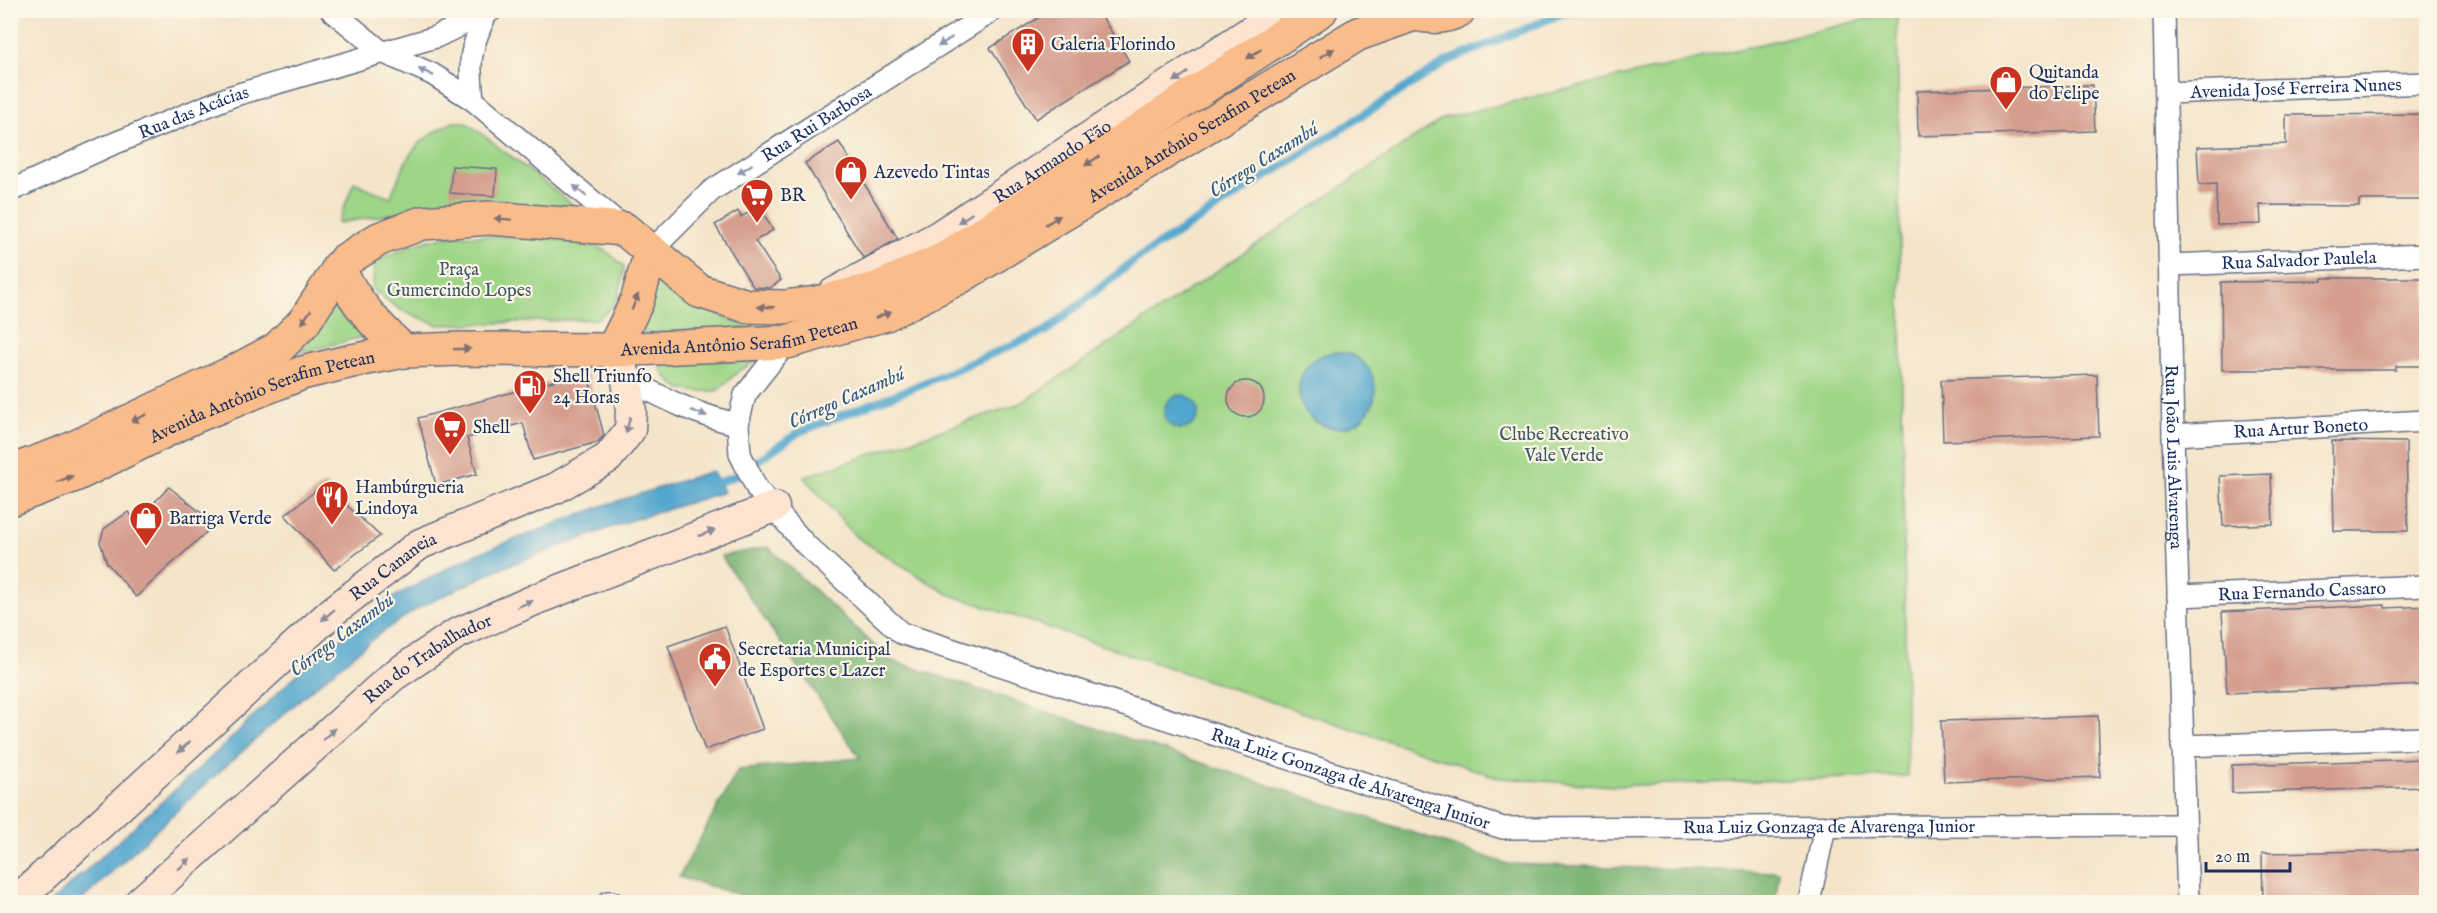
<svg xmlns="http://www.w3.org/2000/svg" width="2437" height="913" viewBox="0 0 2437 913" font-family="'IM FELL English',serif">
  <rect width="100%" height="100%" fill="#fcf5e5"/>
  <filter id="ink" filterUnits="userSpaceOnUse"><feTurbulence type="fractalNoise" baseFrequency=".0167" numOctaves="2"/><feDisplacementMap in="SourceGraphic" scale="12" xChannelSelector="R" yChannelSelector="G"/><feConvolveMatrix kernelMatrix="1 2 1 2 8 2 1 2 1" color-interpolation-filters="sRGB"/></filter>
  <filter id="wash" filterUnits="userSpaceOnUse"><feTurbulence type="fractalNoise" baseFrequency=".008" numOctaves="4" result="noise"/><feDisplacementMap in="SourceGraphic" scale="24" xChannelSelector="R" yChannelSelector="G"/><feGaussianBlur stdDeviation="1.35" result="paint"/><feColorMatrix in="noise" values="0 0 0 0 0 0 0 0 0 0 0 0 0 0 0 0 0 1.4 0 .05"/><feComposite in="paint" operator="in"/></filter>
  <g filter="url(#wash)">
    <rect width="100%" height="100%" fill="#f4e5ca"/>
    <!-- green -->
    <path fill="#9ed587" stroke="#5c8272" stroke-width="1.5" d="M1897,12L1907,776L1614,786L1500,778L948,594L856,537L804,477L1021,403L1444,118Z
      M453,122H465L482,134L578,209L429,208L338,223L354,182L390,198C409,154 408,145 453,122Z
      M455,235L531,237L585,242L606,251L624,266C621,294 621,302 597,319L438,325L401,310L373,290L374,263C401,248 425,239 455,235Z
      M658,277L730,320L763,327L639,334Z
      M346,291L378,333L299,353Z
      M760,359L740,370L717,391C690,392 677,394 661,370L663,362Z"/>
    <!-- forest -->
    <path fill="#7eb674" stroke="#4c7269" stroke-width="1.5" d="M768,547L890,660L1508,864L1779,872L1775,902H763L679,877L738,770L860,758L721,556Z"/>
    <!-- water -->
    <path fill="#51a6cd" stroke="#366a96" stroke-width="1.5" d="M1299 390a38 38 0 1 1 76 0a38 38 0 1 1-76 0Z
      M1164 412a17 17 0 1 1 34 0a17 17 0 1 1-34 0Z
      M712,471L724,492L629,521L499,569L420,607L378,635L311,690L197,792L80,902H51L219,750L295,676L387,601L469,557L602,506Z"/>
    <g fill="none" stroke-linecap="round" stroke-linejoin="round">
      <!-- stream -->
      <path stroke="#51a6cd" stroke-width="8" d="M709,486L735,476L799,432L907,390L1046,331L1135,260L1448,61L1563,13L1613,10"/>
    </g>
    <g id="blocks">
      <!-- building -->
      <path fill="#d49d8e" d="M1051,10H1098L1129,61L1036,119L990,48Z
        M2093,85L2095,131L1918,136L1917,91Z
        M2427,114V200H2359V206L2260,205L2261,224L2217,225L2216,184L2199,185L2197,147L2286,144V115Z
        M839,142L898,239L863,258L805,163Z
        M452,166L497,169L495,196L450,193Z
        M759,206L773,230L755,241L781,280L770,288L753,287L715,225L738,211L741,217Z
        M2322,278H2427V366H2396V370H2222L2221,282L2322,281Z
        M587,372L604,435L598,442L533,460L523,423L467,438L477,474L436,485L418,418Z
        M2097,375L2099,436L1943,441L1941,380Z
        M1228 399a18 18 0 1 1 36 0a18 18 0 1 1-36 0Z
        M2332,441L2406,442L2408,531H2334Z
        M2271,474L2273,524L2223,526L2220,476Z
        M324,484L380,536L334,570L285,515Z
        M169,487L215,524L136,597L107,563L100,542L104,529L128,512L137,521Z
        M2385,605V608L2427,606V685L2227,693L2222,612Z
        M725,626L763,729L705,750L668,646Z
        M2098,716L2100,777L1944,782L1941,721Z
        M2427,759V787L2232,793V765Z
        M2427,850V903H2263L2262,853Z"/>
    </g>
  </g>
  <g filter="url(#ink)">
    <use href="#blocks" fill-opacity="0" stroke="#676f84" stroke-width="1.5"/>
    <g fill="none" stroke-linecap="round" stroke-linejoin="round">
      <!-- street casing -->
      <g stroke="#676f84" stroke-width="24">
        <g id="street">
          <path d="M331,10L382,52L432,74L473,100L624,228"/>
          <path id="s1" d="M2164,10L2173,435L2188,902"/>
          <path id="s2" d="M2166,93L2426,83"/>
          <path d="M473,100C469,59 469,52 486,14"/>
          <path id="s3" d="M10,191L108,146L232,96L436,37L492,10"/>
          <path id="s4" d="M651,251L711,191L994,10"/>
          <path id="s5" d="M2170,265L2426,255"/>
          <path id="s6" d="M787,342L745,395L738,424L740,454L757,489L806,545L901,633L1503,828L2184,825"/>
          <path d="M627,379C663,398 698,416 738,424"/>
          <path id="s7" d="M2173,435L2426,421"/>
          <path id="s8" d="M2178,596L2426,586"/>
          <path d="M2182,746L2426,738"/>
          <path d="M608,902H612"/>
          <path d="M1809,902L1825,827"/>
        </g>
      </g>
      <!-- secondary casing -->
      <g stroke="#676f84" stroke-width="33">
        <g id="secondary">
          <path id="s9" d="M834,293L937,237L1283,10"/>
          <path id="s10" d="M15,902L332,612L420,544L556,488L608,458L630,430L631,411L627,379L613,350"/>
          <path id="s11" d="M140,902L393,676L456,634L539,598L774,507"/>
        </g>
      </g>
      <!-- primary casing -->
      <g stroke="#676f84" stroke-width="36">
        <g id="primary">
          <path d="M1406,10C1422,18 1443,19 1459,10"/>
          <path d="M338,268C356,303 375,325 404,351"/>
          <path d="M613,350L637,301L651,251"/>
          <path d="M10,472L65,452L234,372L277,349L304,322L344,261L379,239L422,223L490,218L624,229L699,291L747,306L784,307L816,303L876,289L946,258L1321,10"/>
          <path id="s12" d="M10,499L75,475L193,417L302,373L352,361L404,351L460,349L613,350L787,342L886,314L960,277L1358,34L1414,14"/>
        </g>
      </g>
      <!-- street -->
      <use href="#street" stroke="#fff" stroke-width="21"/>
      <!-- secondary -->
      <use href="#secondary" stroke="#fde4d0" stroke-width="30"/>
      <!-- primary -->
      <use href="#primary" stroke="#f9bc8a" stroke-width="33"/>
    </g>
    <!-- one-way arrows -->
    <defs><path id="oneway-solid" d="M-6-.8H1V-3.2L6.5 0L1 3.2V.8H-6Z" transform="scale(1.5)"/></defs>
    <g fill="#8d97ae">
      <use href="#oneway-solid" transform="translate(945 42) rotate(147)"/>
      <use href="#oneway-solid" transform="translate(426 72) rotate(-154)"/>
      <use href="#oneway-solid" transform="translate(745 169) rotate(147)"/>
      <use href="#oneway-solid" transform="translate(580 191) rotate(-140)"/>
      <use href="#oneway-solid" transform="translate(699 413) rotate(21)"/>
    </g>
    <g fill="#7f6e72">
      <use href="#oneway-solid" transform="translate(1327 53) rotate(-31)"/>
      <use href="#oneway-solid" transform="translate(1254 54) rotate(147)"/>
      <use href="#oneway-solid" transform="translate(1092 161) rotate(147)"/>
      <use href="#oneway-solid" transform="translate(503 219) rotate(-176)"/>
      <use href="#oneway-solid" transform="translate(1053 220) rotate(-31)"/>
      <use href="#oneway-solid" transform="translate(635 302) rotate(-68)"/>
      <use href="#oneway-solid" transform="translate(766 307) rotate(-178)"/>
      <use href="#oneway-solid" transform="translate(883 315) rotate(-20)"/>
      <use href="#oneway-solid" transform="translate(306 317) rotate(125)"/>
      <use href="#oneway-solid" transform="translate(462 349) rotate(-1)"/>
      <use href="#oneway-solid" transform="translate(139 418) rotate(155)"/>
      <use href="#oneway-solid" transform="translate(65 479) rotate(-21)"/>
    </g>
    <g fill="#8c8a97">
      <use href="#oneway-solid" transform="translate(1181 77) rotate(147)"/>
      <use href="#oneway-solid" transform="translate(965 218) rotate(147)"/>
      <use href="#oneway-solid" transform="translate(628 425) rotate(105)"/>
      <use href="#oneway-solid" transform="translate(707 533) rotate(-21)"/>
      <use href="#oneway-solid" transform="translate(525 604) rotate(-23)"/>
      <use href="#oneway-solid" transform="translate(328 615) rotate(139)"/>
      <use href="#oneway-solid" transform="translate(329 734) rotate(-42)"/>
      <use href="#oneway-solid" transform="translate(184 747) rotate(137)"/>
      <use href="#oneway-solid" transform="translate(184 864) rotate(-42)"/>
    </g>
  </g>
  <!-- icons -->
  <defs>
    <g id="building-pin" transform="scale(1.725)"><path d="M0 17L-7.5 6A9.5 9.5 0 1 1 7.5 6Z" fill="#c8321e" stroke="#fcf5e5"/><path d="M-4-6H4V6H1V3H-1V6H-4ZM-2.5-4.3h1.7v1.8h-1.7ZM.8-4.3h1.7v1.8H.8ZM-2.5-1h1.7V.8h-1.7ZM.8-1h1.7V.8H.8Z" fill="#fff"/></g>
    <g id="shop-pin" transform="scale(1.725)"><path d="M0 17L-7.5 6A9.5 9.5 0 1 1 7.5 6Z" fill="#c8321e" stroke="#fcf5e5"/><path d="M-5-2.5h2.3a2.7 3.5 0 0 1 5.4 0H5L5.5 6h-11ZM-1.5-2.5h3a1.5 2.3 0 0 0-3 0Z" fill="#fff"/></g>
    <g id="supermarket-pin" transform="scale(1.725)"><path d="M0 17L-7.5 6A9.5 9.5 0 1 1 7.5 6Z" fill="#c8321e" stroke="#fcf5e5"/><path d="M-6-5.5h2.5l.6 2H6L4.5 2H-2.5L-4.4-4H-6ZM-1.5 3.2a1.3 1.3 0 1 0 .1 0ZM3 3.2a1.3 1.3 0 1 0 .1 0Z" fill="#fff"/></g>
    <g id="fuel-pin" transform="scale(1.725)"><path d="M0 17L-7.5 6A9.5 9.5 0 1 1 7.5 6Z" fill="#c8321e" stroke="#fcf5e5"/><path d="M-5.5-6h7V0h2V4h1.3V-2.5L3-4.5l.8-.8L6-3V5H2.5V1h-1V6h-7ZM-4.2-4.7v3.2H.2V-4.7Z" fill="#fff"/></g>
    <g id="restaurant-pin" transform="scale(1.725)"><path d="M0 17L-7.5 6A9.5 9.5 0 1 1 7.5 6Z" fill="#c8321e" stroke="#fcf5e5"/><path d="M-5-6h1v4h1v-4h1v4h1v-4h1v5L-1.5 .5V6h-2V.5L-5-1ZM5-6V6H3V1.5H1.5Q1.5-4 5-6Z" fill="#fff"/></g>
    <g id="civic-pin" transform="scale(1.725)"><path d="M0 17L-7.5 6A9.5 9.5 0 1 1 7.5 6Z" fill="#c8321e" stroke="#fcf5e5"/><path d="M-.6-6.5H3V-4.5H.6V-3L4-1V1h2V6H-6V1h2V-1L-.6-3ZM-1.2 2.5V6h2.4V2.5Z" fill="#fff"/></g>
  </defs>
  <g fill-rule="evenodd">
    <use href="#building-pin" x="1028" y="44"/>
    <use href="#shop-pin" x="2006" y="82"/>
    <use href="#shop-pin" x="851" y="172"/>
    <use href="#supermarket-pin" x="757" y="195"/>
    <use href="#fuel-pin" x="530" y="386"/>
    <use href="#supermarket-pin" x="450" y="427"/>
    <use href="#restaurant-pin" x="332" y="497"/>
    <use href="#shop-pin" x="146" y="518"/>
    <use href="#civic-pin" x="715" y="659"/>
  </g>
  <g text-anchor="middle" stroke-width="4.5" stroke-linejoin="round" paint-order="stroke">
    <!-- poi labels -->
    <g font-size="18" fill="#1b2f5e" stroke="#fcf5e5" text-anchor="start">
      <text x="1051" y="50">Galeria Florindo</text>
      <text x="2029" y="78">Quitanda<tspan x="2029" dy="21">do Felipe</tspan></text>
      <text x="874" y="178">Azevedo Tintas</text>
      <text x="780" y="201">BR</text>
      <text x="553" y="382">Shell Triunfo<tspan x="553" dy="21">24 Horas</tspan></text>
      <text x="473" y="433">Shell</text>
      <text x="355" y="493">Hambúrgueria<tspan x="355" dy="21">Lindoya</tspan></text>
      <text x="169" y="524">Barriga Verde</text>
      <text x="738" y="655">Secretaria Municipal<tspan x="738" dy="21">de Esportes e Lazer</tspan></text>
    </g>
    <!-- street labels -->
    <g font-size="18" fill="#1b2f5e" stroke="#fcf5e5">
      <text dy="6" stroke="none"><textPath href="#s2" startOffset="130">Avenida José Ferreira Nunes</textPath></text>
      <text dy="6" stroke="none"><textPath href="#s3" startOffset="200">Rua das Acácias</textPath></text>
      <text dy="6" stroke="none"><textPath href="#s4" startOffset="210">Rua Rui Barbosa</textPath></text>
      <text dy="6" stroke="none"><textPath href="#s12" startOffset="1263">Avenida Antônio Serafim Petean</textPath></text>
      <text dy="6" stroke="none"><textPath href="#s9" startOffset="255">Rua Armando Fão</textPath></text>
      <text dy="6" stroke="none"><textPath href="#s5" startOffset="129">Rua Salvador Paulela</textPath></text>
      <text dy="6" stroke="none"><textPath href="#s12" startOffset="759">Avenida Antônio Serafim Petean</textPath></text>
      <text dy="6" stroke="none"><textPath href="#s12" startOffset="273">Avenida Antônio Serafim Petean</textPath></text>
      <text dy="6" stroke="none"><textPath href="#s7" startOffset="128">Rua Artur Boneto</textPath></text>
      <text dy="6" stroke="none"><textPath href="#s1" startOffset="447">Rua João Luis Alvarenga</textPath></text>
      <text dy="6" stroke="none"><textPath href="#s10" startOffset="506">Rua Cananeia</textPath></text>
      <text dy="6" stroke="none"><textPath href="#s8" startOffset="124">Rua Fernando Cassaro</textPath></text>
      <text dy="6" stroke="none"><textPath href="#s11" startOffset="378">Rua do Trabalhador</textPath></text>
      <text dy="6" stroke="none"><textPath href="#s6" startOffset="843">Rua Luiz Gonzaga de Alvarenga Junior</textPath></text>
      <text dy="6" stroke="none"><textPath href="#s6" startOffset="1329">Rua Luiz Gonzaga de Alvarenga Junior</textPath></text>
    </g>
    <!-- park labels -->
    <g font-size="18" fill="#3c5868" stroke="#fcf5e5">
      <text x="459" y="275">Praça<tspan x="459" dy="21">Gumercindo Lopes</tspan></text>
      <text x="1564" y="440">Clube Recreativo<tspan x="1564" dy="21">Vale Verde</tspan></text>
    </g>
    <!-- water labels -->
    <g font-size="20" font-style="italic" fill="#2e5985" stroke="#fcf5e5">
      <text transform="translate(1263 159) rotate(-32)" y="7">Córrego Caxambú</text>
      <text transform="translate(846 397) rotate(-24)" y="7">Córrego Caxambú</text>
      <text transform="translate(341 634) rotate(-37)" y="7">Córrego Caxambú</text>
    </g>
  </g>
  <!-- margin -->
  <rect width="2437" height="913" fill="none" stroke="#fcf5e5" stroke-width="36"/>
  <!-- scale -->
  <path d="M2206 862v9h84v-9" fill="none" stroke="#1b2f5e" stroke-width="3"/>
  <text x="2215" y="862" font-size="18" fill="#1b2f5e" stroke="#fcf5e5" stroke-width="4.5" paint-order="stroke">20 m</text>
</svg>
